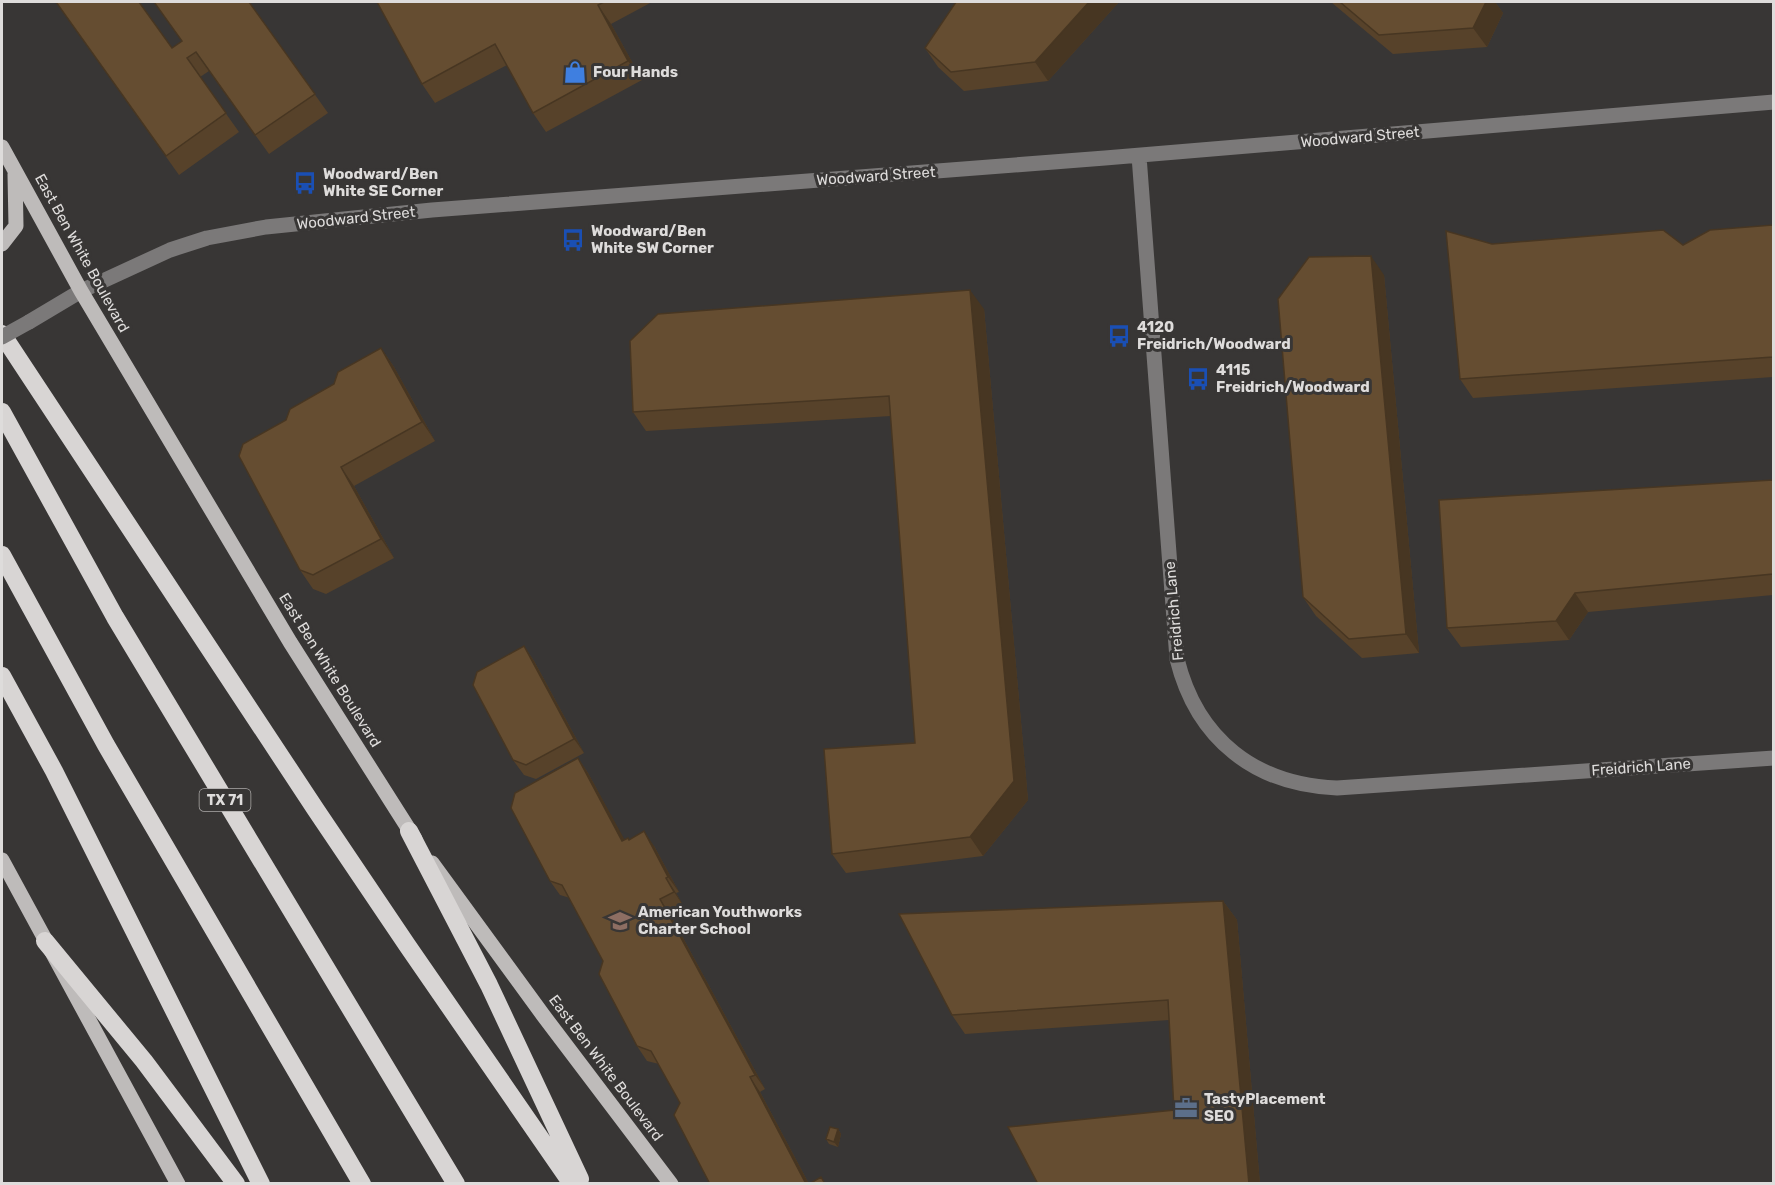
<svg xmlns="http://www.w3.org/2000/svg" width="1775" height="1185" viewBox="0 0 1775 1185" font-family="Rubik,sans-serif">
  <rect width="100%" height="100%" fill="#383635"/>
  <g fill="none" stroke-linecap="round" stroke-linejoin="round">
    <!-- minor -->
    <path stroke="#7b7979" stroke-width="15" d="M1139,156L1177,659C1197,740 1256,785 1337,788L1774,758
      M29,322L81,291L170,250L207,238L266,227L432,210L1105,158L1774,102"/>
    <!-- major -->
    <path stroke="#bebbba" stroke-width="15" d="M2,147L81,291L290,642L415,839
      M2,244L16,226L15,174
      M2,860L178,1184
      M432,863L543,1015L671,1184"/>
    <!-- highway -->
    <path stroke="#d8d5d4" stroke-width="18" d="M2,334L316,810L407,945L572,1184
      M2,412L115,617L456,1184
      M2,555L106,745L362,1184
      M2,676L54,771L261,1184
      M409,831L489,985L580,1179
      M45,941L144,1061L236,1184"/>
    <!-- minor-bridge -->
    <path stroke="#7b7979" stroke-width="15" d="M2,337L29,322"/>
  </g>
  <!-- wall -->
  <path fill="#57422a" d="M56,2L172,48L249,2L328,113L269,154L209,71L200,77L239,132L179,175Z
    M377,2H652L611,24L642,80L546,132L533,113L507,65L435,103L422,84Z
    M1119,2L1048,81L964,91L938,67L925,48Z
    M1331,2H1495L1503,13L1487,47L1393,54Z
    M1773,225V377L1473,398L1460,379L1492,244L1683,245Z
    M1384,275L1419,653L1362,658L1316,616L1303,597Z
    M984,309L1028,800L983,856L846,873L832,854L915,743L891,416L646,431L633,412Z
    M381,348L394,367L435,441L354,486L394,558L326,594L313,589L300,570L286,420Z
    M1773,480V595L1588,612L1569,640L1461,647L1447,628Z
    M524,646L534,661L584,753L536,779L524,775L513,760Z
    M578,758L588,773L624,840H629L654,846L679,892L676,893L684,907L670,914L765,1089L760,1092L809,1184L680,1103L659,1064L647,1061L637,1046L603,961L570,898L560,895L550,881Z
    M1223,901L1237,920L1260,1184H1038L1174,1110L1169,1020L965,1034L952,1015Z
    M838,1129L841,1134L838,1147L829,1144L826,1139Z"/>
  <!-- shaded-wall -->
  <path fill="#473622" d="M1089,2H1119L1048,81L1035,62Z
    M1486,2H1495L1503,13L1487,47L1473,28Z
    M598,5L611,24L642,80L628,61Z
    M1371,256L1384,275L1419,653L1406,634Z
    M970,290L984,309L1028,800L983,856L970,837Z
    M381,348L394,367L435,441L422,422Z
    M341,467L354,486L394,558L381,539Z
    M1575,593L1588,612L1569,640L1556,621Z
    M524,646L534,661L584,753L574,739Z
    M578,758L588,773L633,855L622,841Z
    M644,831L654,846L679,892L668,877Z
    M666,878L676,893L684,907L674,892Z
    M660,899L670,914L765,1089L755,1075Z
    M1223,901L1237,920L1260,1184H1249Z
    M750,1077L760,1092L809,1184H806Z
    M838,1129L841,1134L838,1147L834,1142Z"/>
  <!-- building -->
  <path fill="#654d31" stroke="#473622" stroke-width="1.5" d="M56,2H139L172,48L182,41L154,2H249L315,94L255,135L196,52L187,58L226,113L166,156Z
    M377,2H604L598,5L628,61L533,113L495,44L422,84Z
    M956,2H1089L1035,62L951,72L925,48Z
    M1340,2H1486L1473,28L1379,35Z
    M1773,225V357L1460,379L1446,231L1492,244L1663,230L1683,245L1710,230Z
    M1371,256L1406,634L1349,639L1303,597L1278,299L1309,257Z
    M970,290L1014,781L970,837L832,854L824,749L915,743L889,396L633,412L630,341L658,314Z
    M381,348L422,422L341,467L381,539L313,575L300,570L239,456L243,444L286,420L290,409L334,384L338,372Z
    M1773,480V574L1575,593L1556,621L1447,628L1439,500Z
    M524,646L574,739L526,765L513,760L473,685L477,672Z
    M578,758L622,841L628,838L629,840L644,831L668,877L666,878L674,892L660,899L755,1075L750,1077L806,1184H710L674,1115L680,1103L651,1051L637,1046L599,974L603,961L562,885L550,881L511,808L515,793Z
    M1223,901L1249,1184H1038L1008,1127L1174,1110L1168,1000L952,1015L899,914Z
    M830,1127L838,1129L834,1142L826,1139Z
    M821,1177L825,1184H809Z"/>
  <!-- icons -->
  <defs>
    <g id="shop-bare" transform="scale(1.8)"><path d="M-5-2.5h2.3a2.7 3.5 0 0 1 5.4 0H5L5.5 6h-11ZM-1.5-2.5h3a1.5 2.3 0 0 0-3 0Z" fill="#3f7fe0" stroke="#383635" stroke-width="2.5" paint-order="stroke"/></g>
    <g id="bus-bare" transform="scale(1.8)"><path d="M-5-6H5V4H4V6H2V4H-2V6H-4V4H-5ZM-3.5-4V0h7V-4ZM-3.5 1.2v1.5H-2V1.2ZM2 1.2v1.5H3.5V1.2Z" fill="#1a4fb4" stroke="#383635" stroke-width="2.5" paint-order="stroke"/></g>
    <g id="school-bare" transform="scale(1.8)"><path d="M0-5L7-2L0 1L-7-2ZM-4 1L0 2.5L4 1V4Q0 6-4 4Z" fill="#8d6e63" stroke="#383635" stroke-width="2.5" paint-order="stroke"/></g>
    <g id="office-bare" transform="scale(1.8)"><path d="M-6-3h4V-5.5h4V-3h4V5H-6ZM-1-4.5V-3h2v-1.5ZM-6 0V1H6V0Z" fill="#5c6f8a" stroke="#383635" stroke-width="2.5" paint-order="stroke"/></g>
  </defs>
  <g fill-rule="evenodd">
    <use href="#shop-bare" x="575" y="72"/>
    <use href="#bus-bare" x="305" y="183"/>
    <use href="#bus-bare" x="573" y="240"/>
    <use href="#bus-bare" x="1119" y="336"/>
    <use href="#bus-bare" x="1198" y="379"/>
    <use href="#school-bare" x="620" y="921"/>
    <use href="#office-bare" x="1186" y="1108"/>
  </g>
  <g text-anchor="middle" stroke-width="6" stroke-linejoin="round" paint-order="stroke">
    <!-- shield labels -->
    <rect fill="#383635" stroke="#acaaa9" stroke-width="1.5" x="199.5" y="789" width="51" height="22" rx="4.5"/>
    <g font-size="14" font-weight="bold" fill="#dedcdb">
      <text x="225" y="805">TX 71</text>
    </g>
    <!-- poi labels -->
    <g font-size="15" font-weight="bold" fill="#dedcdb" stroke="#383635" text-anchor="start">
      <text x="593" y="77">Four Hands</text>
      <text x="323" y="179">Woodward/Ben<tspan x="323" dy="17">White SE Corner</tspan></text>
      <text x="591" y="236">Woodward/Ben<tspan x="591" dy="17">White SW Corner</tspan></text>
      <text x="1137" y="332">4120<tspan x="1137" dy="17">Freidrich/Woodward</tspan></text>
      <text x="1216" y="375">4115<tspan x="1216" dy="17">Freidrich/Woodward</tspan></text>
      <text x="638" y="917">American Youthworks<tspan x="638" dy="17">Charter School</tspan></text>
      <text x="1204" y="1104">TastyPlacement<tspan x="1204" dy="17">SEO</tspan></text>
    </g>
    <!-- street labels -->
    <g font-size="15" fill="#dedcdb" stroke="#383635">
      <text transform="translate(1360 137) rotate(-5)" y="5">Woodward Street</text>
      <text transform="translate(876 176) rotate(-4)" y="5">Woodward Street</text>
      <text transform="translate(356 218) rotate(-6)" y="5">Woodward Street</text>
      <text transform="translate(82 253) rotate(61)" y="5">East Ben White Boulevard</text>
      <text transform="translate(1174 611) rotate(-95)" y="5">Freidrich Lane</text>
      <text transform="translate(330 670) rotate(58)" y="5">East Ben White Boulevard</text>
      <text transform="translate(1641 767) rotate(-4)" y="5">Freidrich Lane</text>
      <text transform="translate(606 1068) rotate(53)" y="5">East Ben White Boulevard</text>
    </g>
  </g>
  <!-- border -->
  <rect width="1775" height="1185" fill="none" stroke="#dedcdb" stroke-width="6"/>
</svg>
